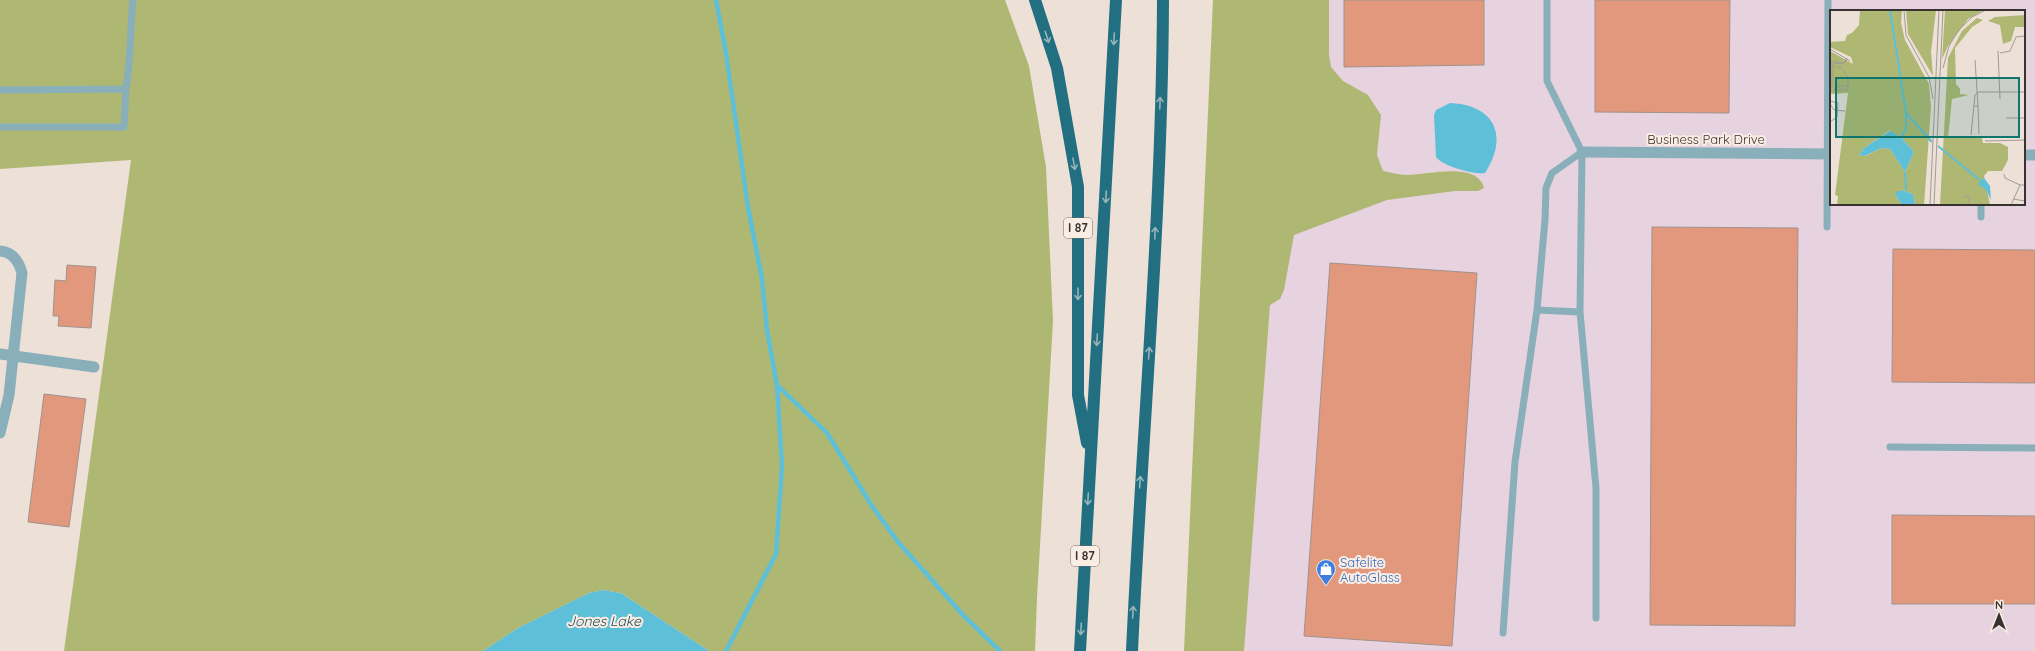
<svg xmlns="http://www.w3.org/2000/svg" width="2035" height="651" viewBox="0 0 2035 651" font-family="Quicksand,sans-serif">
  <rect width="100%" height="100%" fill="#ece0d7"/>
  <!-- commercial -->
  <path fill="#e7d2e0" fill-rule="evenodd" d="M1249,0H2035V651H1218ZM1831,11H2024V204H1831Z"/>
  <!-- green -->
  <path fill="#afb872" d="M0,0H1005L1029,66L1046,167L1053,321L1037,598L1035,651H709L621,593L603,590L589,593L518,628L483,651H64L131,160L0,169Z
    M1213,0H1329V55L1331,67L1343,81L1368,95L1381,115L1377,155L1383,171C1390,172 1399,175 1407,175C1428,175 1477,161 1484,188L1478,191H1455L1387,200L1294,235L1284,290L1280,299L1270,305L1244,651H1184Z"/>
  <!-- water -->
  <path fill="#5ebfd8" d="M1450,103C1495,105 1509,136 1485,173C1475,175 1442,166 1436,157L1434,115L1436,110Z
    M603,590L621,593L709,651H483L518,628L589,593Z"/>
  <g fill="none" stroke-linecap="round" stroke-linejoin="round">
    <!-- stream -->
    <path stroke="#5ebfd8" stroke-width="4.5" d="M716,0L726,53L748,207L762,279L767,330L777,385L782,466L776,554L726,651
      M777,385L827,433L872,506L898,542L963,615L1000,651"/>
  </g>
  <!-- building -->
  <path fill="#e2987d" stroke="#a0928d" d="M1344,0H1484V65L1344,67Z
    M1595,0H1730L1729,113L1595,112Z
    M1652,227L1798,228L1795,626L1650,625Z
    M1893,249L2035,250V383L1892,382Z
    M1330,263L1477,273L1452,646L1304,636Z
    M67,265L96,267L91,328L58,326L59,316H53L55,280L66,281Z
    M44,394L86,399L69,527L28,522Z
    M1892,515L2035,516V604H1892Z"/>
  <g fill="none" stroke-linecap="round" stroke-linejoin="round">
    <!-- service -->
    <path stroke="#89afba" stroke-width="7" d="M0,90L126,89C131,59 130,30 133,0
      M0,127H124L126,89
      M1981,204V217
      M1827,227L1828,0
      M1537,310L1580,312L1582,152L1547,81V0
      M1580,312L1596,488V618
      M1890,447L2035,448
      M1503,633L1515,462L1537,310L1545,220L1546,188L1552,173L1582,152"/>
    <!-- minor -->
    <path stroke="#89afba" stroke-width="11" d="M1582,152L1831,154
      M2024,155H2035
      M0,251C13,252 19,262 22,273L9,395L0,433
      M0,354L94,367"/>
    <!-- motorway -->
    <path stroke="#226f81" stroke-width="12" d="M1035,0L1057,68L1078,187V395L1087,443
      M1080,651L1116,0
      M1132,651C1142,434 1162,217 1163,0"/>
  </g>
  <!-- one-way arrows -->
  <defs><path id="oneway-shaft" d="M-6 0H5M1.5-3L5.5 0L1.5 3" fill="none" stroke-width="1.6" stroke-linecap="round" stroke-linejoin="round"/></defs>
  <g stroke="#98b4b7">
    <use href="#oneway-shaft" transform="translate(1047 37) rotate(72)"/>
    <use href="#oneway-shaft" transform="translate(1114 39) rotate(93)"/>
    <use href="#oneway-shaft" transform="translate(1160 103) rotate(-88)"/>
    <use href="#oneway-shaft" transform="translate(1074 164) rotate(80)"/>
    <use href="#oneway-shaft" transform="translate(1106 197) rotate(93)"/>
    <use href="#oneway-shaft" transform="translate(1155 233) rotate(-88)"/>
    <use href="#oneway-shaft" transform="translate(1078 294) rotate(90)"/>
    <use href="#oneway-shaft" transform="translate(1097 340) rotate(93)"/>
    <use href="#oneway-shaft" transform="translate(1149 353) rotate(-86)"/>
    <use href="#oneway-shaft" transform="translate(1140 482) rotate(-86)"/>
    <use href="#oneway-shaft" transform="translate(1088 499) rotate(93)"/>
    <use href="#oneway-shaft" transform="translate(1133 612) rotate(-87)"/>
    <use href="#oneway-shaft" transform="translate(1081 629) rotate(93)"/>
  </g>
  <!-- icons -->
  <defs>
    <g id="shop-pin" transform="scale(1)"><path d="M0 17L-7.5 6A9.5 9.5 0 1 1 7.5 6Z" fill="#3f7fe0" stroke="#f9ede4"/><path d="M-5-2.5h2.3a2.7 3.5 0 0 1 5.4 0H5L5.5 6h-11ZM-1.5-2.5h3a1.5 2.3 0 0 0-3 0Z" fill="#fff"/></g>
  </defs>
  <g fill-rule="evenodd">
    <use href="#shop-pin" x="1326" y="569"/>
  </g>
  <g text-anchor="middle" stroke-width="4" stroke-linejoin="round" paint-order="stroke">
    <!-- shield labels -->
    <g fill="#f9ede4" stroke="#726b66" stroke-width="1">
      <rect x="1064" y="218" width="28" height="20" rx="3"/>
      <rect x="1071" y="546" width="28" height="20" rx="3"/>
    </g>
    <g font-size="12" font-weight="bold" fill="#383330">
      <text x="1078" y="232">I 87</text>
      <text x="1085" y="560">I 87</text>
    </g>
    <!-- street labels -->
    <g font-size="13" fill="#383330" stroke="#f9ede4">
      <text x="1706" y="144">Business Park Drive</text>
    </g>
    <!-- shop labels -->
    <g font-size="13" fill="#366cbe" stroke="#f9ede4" text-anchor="start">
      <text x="1340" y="567">Safelite<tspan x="1340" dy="15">AutoGlass</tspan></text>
    </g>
    <!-- water labels -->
    <g font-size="14" font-style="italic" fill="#234e59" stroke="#f9ede4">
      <text x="604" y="626">Jones Lake</text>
    </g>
  </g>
  <!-- overview -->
  <g transform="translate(1830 10)">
    <rect width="195" height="195" fill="#ece0d7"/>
    <path d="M30,0H72L71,13L75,30L99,74L101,97L94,195H85L83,184L70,180L66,186L72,195H7L8,186L5,185L18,83L0,84V41L23,54L21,47L0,37V32L15,31L17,25L22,23L29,15ZM59,121L71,127L84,142L75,162L60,139L52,138L35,146L29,145L34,138ZM76,0H106L101,42L103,66L78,24ZM115,0H154L138,9L118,36L112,49ZM195,5V17H185L181,31L173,34L170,15L158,11L165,7ZM147,8L153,10L142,17L125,38L126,74L130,79V84L139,85L122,89L118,128H152L153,133H170L178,137V150L172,161H158L154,166L160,195H110L118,48L132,21Z" fill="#afb872" fill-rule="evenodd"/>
    <path d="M60,121L71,127L84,142L75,162L60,139L52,138L34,146L29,145L34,138ZM154,168L160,176L161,190L156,180L148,174ZM70,180L83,184L85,195H72L65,184Z" fill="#5ebfd8"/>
    <path fill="none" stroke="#5ebfd8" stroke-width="2" d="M60,0L76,103V118L71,129M76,103L102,132M108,136L151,171M75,162L76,181"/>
    <path fill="none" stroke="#a49b94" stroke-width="1" d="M74,0L76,25L99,67L103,89M0,39L20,51M168,41L170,89M170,43L180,41L186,27L195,26M17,48L14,53L4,51L1,53V81L5,80L3,76V53L13,54L18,49M3,56L12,58L18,68V76H5M113,58L119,36L128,21L142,7L156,0M5,80H18V76M148,82H195M0,91L8,93L7,107L0,112M0,94L4,100L15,101M144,96H148L145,50M148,96L149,124M176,108H195M141,125L145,85L148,82M155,131L195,130M174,164L175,168L190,175M134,188L135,186L140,187L138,193M183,189L195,191M100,195L109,0M104,195L113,0M181,195L190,175H195"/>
    <path fill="#0f766e" fill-opacity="0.15" stroke="#0f766e" stroke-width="2" d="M6,68H189V127H6Z"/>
    <rect width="195" height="195" fill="none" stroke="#383330" stroke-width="2"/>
  </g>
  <!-- north arrow -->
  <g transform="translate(1999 615)" stroke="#f9ede4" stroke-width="3" paint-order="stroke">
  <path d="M0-3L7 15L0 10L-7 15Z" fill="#383330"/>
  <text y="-6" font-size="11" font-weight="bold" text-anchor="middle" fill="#383330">N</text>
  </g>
</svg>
